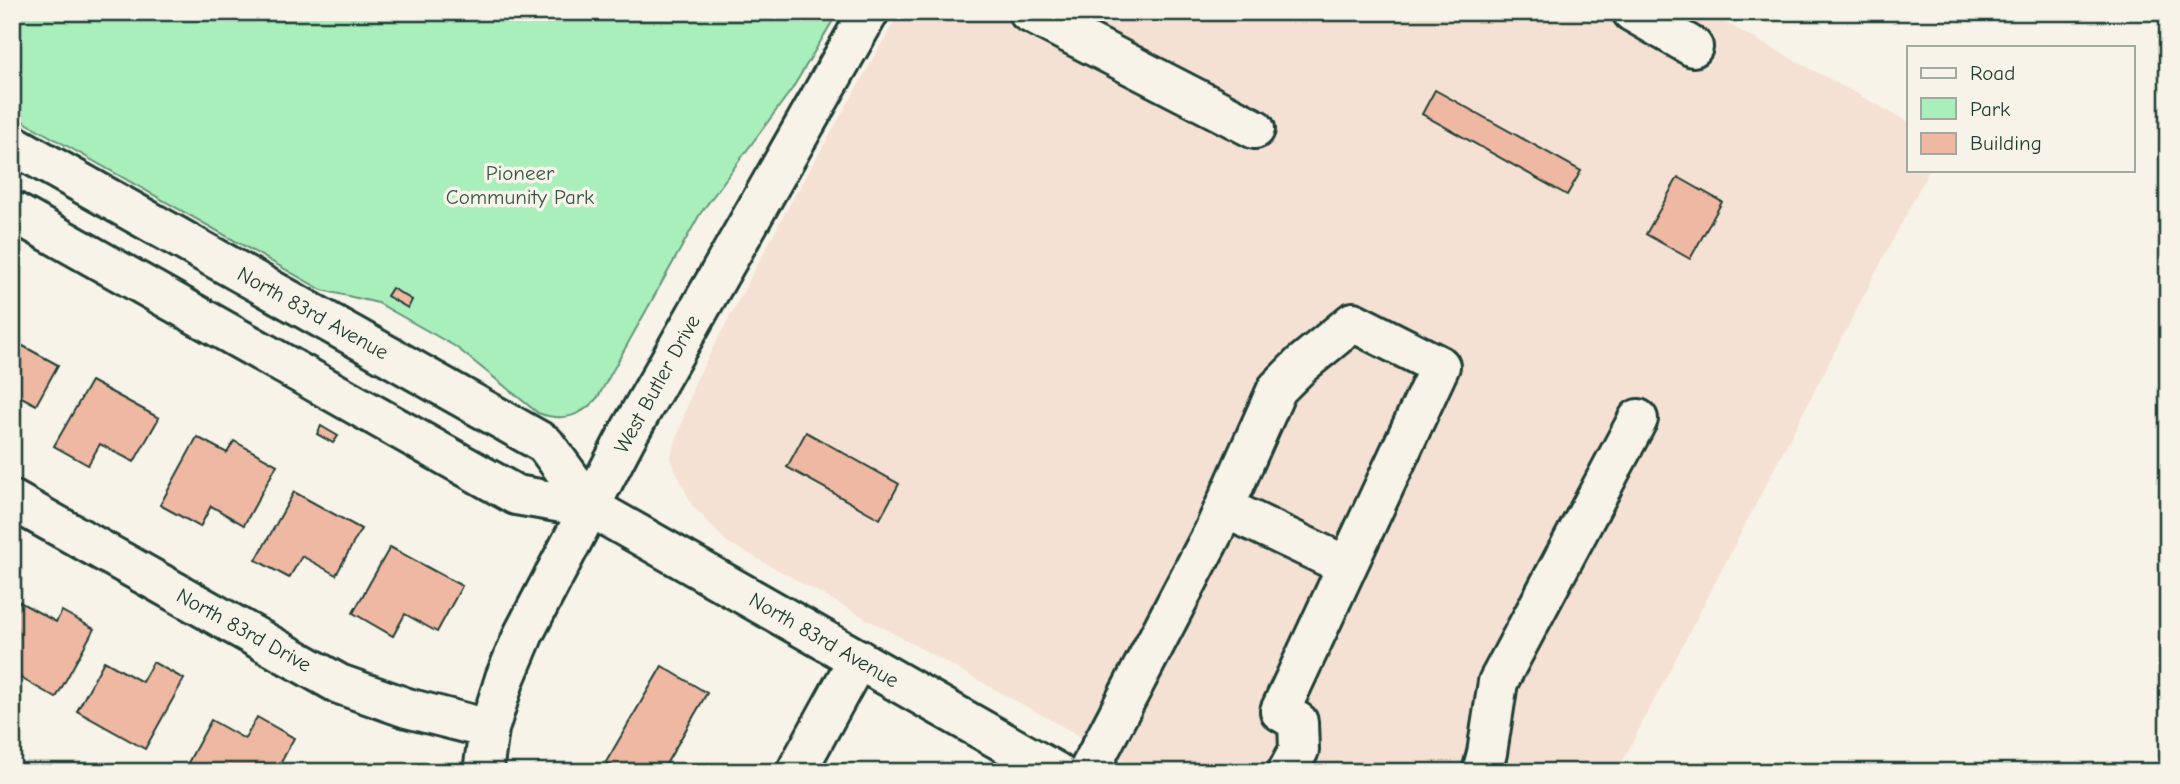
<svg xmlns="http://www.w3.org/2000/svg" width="2180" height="784" viewBox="0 0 2180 784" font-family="'Comic Neue',sans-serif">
  <rect width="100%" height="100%" fill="#f7f3e8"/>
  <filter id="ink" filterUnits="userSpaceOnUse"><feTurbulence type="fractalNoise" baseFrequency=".0143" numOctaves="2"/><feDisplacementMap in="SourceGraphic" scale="14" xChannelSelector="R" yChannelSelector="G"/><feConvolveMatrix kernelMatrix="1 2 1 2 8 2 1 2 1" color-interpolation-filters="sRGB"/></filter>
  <g filter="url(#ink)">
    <!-- built -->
    <path fill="#f5e1d3" d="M900,12H1706L1909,122V170H1929L1617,772H1145L727,542L692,505L670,459L695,382L785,213Z"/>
    <!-- green -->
    <path fill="#a9efbc" stroke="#649678" stroke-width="2" d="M12,12H838L792,89L700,214L598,397C581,417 563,422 538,413L456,347L378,303L322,290L12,115Z"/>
    <!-- building -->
    <path fill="#efb8a3" stroke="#1f3d34" stroke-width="2" d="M1435,90L1581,171L1567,195L1422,114Z
      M1678,177L1722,202L1690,259L1646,234Z
      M392,288L412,300L408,308L387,296Z
      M12,340L58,365L36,405L12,392Z
      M91,381L159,418L134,462L100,444L88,465L54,446Z
      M321,426L338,436L333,443L317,434Z
      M806,432L899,484L880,519L787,467Z
      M197,437L227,453L234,441L277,465L244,525L211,506L200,527L160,505Z
      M294,492L361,529L336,575L302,556L289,578L256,560Z
      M390,547L462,586L437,632L405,614L393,636L353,613Z
      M16,600L56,622L62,611L94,629L56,698L12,673V606Z
      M104,661L142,682L153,662L184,679L145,749L77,711Z
      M662,666L707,693L665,766L675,772H624L606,762Z
      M257,717L294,738L276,772H183L211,720L245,739Z"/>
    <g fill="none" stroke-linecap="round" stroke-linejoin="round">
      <!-- minor casing -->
      <g stroke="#1f3d34" stroke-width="44">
        <path id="minor" d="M1028,12L1255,129
          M1632,12L1693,47
          M12,500L339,684L407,708L489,729
          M1225,508L1347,566
          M483,772L489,729L505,678L524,633L627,436L869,12
          M796,772L858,659
          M1088,772L1214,531L1277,389L1302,364L1353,322L1440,366L1280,711L1298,722L1299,750L1287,772
          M1482,772L1487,753L1498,682L1638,419"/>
      </g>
      <!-- major casing -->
      <g stroke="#1f3d34" stroke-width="44">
        <path id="major" d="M12,144L545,444L592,508
          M12,211L516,495L592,508L1056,772"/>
      </g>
      <!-- minor -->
      <use href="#minor" stroke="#f7f3e8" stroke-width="38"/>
      <!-- major -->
      <use href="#major" stroke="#f7f3e8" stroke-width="38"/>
    </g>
  </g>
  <g text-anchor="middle" stroke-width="7" stroke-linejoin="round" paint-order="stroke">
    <!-- park labels -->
    <g font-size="21" fill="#345848" stroke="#f7f3e8">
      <text x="520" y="180">Pioneer<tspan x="520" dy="24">Community Park</tspan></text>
    </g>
    <!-- street labels -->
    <g font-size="21" fill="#1f3d34" stroke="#f7f3e8">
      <text transform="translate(313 313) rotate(29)" y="7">North 83rd Avenue</text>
      <text transform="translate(657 384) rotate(-61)" y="7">West Butler Drive</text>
      <text transform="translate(244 630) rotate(29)" y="7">North 83rd Drive</text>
      <text transform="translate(824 640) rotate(30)" y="7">North 83rd Avenue</text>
    </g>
  </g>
  <!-- margin -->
  <rect width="2180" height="784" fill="none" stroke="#f7f3e8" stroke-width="42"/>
  <rect x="21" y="21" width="2138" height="742" fill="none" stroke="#1f3d34" stroke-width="2.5" filter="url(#ink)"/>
  <!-- legend -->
  <rect x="1907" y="46" width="228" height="126" fill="#f7f3e8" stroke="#a1aaa0" stroke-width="2"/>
  <rect x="1921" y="68" width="35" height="10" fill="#f7f3e8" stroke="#a1aaa0" stroke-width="2"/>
  <text x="1970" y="80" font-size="21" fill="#1f3d34">Road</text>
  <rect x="1921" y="98" width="35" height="21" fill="#a9efbc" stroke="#a1aaa0" stroke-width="2"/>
  <text x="1970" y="116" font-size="21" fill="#1f3d34">Park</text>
  <rect x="1921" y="133" width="35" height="21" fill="#efb8a3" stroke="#a1aaa0" stroke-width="2"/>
  <text x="1970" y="150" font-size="21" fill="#1f3d34">Building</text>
</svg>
